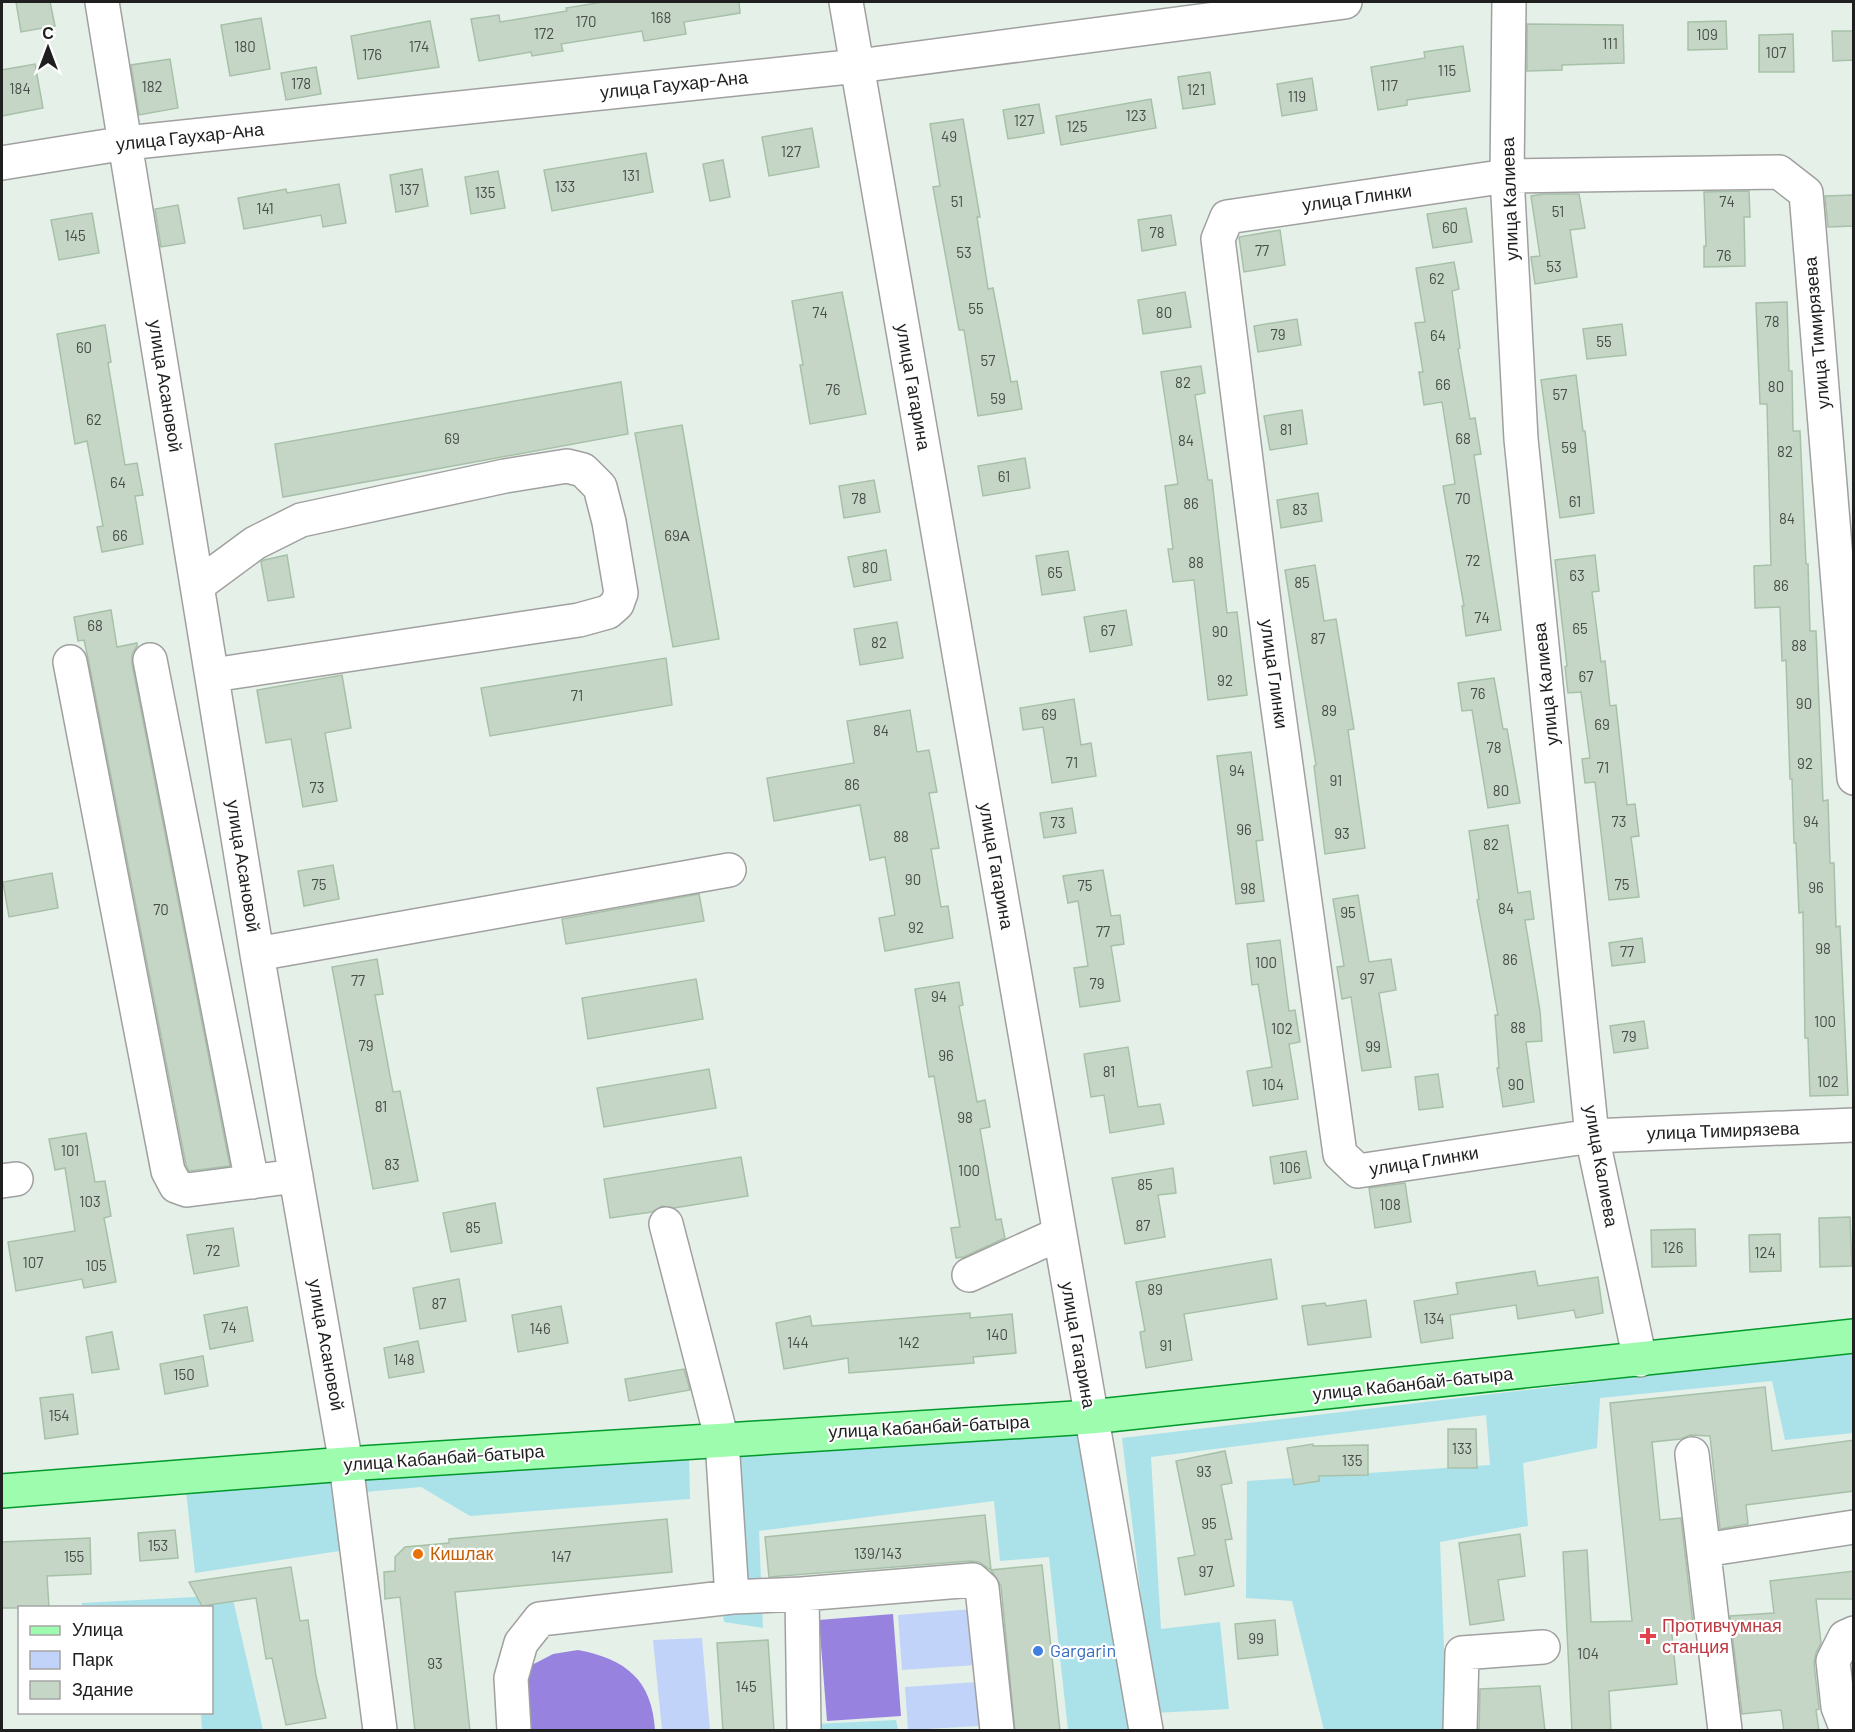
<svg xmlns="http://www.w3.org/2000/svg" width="1855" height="1732" viewBox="0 0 1855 1732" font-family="Barlow,sans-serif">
  <rect width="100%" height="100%" fill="#e5f0e8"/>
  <!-- grass -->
  <path fill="#abe2ea" d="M1853,1351V1433L1785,1440L1772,1381L1600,1398L1597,1448L1523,1463L1528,1526L1440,1542L1447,1730H1324L1292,1601L1246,1598L1247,1481L1490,1465L1486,1415L1151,1457L1161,1629L1220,1622L1229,1709L1155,1713L1122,1438Z
    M1084,1426L1138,1730H1068L1049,1557L1000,1561L994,1501L759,1531L763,1628L724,1622L706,1451Z
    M689,1454L690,1499L470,1516L421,1487L365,1492L362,1472Z
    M335,1475L346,1550L195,1573L185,1482Z
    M232,1595L263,1730H202L201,1713L212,1712V1608H82V1603Z
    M896,1720L898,1730H815V1724Z"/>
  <!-- park -->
  <path fill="#c2d3fa" d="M973,1609L977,1665L902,1670L898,1615Z
    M702,1638L710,1730H662L653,1640Z
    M977,1682L980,1726L908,1730L905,1687Z"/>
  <!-- pitch -->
  <path fill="#9782df" d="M893,1614L901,1716L827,1721L819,1620Z
    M578,1650C626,1659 652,1680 655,1730H498L530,1666L553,1654Z"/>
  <!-- building -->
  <path fill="#c5d6c6" stroke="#a7c1a8" stroke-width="1.5" d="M16,2H50L55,26L21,32Z
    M603,2H739L740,13L684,22L686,34L644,41L642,31L561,44L563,51L532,56L531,52L479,61L471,19L499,15L500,22L567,11L566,8Z
    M261,18L270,69L230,76L221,25Z
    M430,21L439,67L358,79L351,36Z
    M1726,21L1727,49L1688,50V22Z
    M1527,24L1623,25L1624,63L1562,65V70L1527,71Z
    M1832,31H1854V60L1833,61Z
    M1793,34L1794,72H1759V35Z
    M1463,46L1470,91L1407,100V105L1378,110L1371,67L1425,58L1424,52Z
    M170,59L178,108L139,115L131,65Z
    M35,64L43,108L2,116V70Z
    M316,67L321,94L286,100L281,73Z
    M1210,72L1215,104L1183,109L1178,77Z
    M1312,78L1317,110L1282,116L1277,84Z
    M1151,99L1156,128L1061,145L1056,116Z
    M1039,104L1044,133L1008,139L1003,110Z
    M963,119L980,217H977L988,289L993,288L1011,382L1017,381L1022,409L978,416L964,330H959L933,187L940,186L930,124Z
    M812,128L819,167L769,176L762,137Z
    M646,153L653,192L552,211L544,170Z
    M723,160L730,197L710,201L703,164Z
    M422,169L428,206L396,212L390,175Z
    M498,171L505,208L471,214L465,177Z
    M339,184L346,223L323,227L321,215L244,229L238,198L286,189L287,193Z
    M1749,191L1750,217H1744L1745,266L1704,267V246H1706L1704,192Z
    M1544,194H1579L1585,228L1570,230L1577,277L1535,284L1531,257L1540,256L1531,196Z
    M1854,195V226L1828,227L1825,196Z
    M178,205L185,243L161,247L155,209Z
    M1466,208L1472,242L1433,248L1427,214Z
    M92,213L99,253L59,260L51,220Z
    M1171,215L1176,245L1142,251L1138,220Z
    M1280,230L1285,265L1244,272L1239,237Z
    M1454,262L1459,289L1452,291L1460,348L1458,349L1470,419L1475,418L1481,454L1474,455L1501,630L1466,636L1462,606H1464L1443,486L1455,484L1442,402L1424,405L1419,372H1423L1415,323L1425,322L1416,268Z
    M842,292L866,414L810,424L800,365H803L792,301Z
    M1185,292L1191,327L1143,334L1138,300Z
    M1787,302L1789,371H1792L1793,431H1800L1806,564H1808L1810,631H1816L1823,801L1828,800L1830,863H1834L1836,927L1840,926L1848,1095L1810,1096L1808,1038H1805L1803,912L1799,913L1796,843H1794L1792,779H1790L1786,660L1782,661L1780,607L1755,608L1754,566L1771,565L1767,404H1760L1756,303Z
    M1297,319L1301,345L1258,352L1254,326Z
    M1622,324L1626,355L1587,359L1583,329Z
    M105,325L111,362L108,363L125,465L137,463L143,495L135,496L143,544L102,552L97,527L103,526L87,441L75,444L57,334Z
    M1201,366L1205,393L1195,395L1208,480H1212L1227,613L1237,612L1247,695L1208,700L1194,580L1173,582L1168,549H1173L1165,486L1178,484L1161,372Z
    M1576,375L1583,431H1585L1594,513L1560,518L1541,380Z
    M621,382L628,434L283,497L275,444Z
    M1302,410L1307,444L1270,450L1264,416Z
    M682,425L719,639L673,647L635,433Z
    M1025,458L1030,488L983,496L978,466Z
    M874,480L880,512L844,518L839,486Z
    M1318,493L1322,521L1281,528L1277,500Z
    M886,550L891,580L854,587L848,557Z
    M1068,551L1075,590L1042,595L1036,556Z
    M287,555L294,597L268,601L261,562L264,560Z
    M1595,555L1599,591L1592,592L1601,662L1605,661L1610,706L1616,705L1627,805L1635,804L1639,836L1631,837L1639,897L1609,900L1595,782L1585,783L1582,759L1590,758L1581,692L1568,693L1565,667L1567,666L1555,560Z
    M1315,565L1324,621L1336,619L1354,729L1348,730L1365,848L1325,854L1314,766L1316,765L1285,570Z
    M111,610L117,647L137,643V646L132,654V664L230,1166L189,1171L186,1165L88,658L84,640L78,641L74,617Z
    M1126,610L1132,645L1090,652L1084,617Z
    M897,622L903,658L860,665L854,629Z
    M666,658L672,705L490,736L481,688Z
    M342,675L351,728L325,733L337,801L303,807L291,739L266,743L257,690Z
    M1494,678L1503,729H1507L1520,803L1488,808L1472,710L1462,711L1458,683Z
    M1074,699L1081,745L1091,743L1096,776L1052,783L1043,727L1023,730L1020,708Z
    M910,710L917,752L929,750L937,792L929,793L939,848L931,849L941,907L948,906L953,938L885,951L879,918L895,915L885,857L870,860L860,805L774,821L767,778L854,763L847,721Z
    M1251,752L1263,840L1256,841L1264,901L1236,904L1217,756Z
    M1072,808L1076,833L1044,838L1040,813Z
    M1508,825L1518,893L1530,891L1534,919L1525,920L1540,1011L1542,1041L1526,1042L1534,1102L1503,1107L1497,1068H1499L1495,1015H1498L1477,900L1479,899L1469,831Z
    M333,865L339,899L304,906L298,871Z
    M1103,870L1111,916L1120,915L1124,944L1111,946L1120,1001L1080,1007L1074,968L1088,966L1078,901L1068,903L1063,876Z
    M52,873L58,908L9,917L3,882Z
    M699,894L704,921L566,944L562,919Z
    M1358,895L1369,962L1391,959L1396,990L1379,993L1391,1067L1362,1071L1351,997L1342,999L1337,967L1344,966L1333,899Z
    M1642,938L1645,962L1612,966L1609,943Z
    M1280,940L1289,1011L1295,1010L1300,1042L1289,1044L1298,1099L1253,1106L1247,1071L1272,1067L1258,984L1252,985L1247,944Z
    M377,959L383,994L375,995L393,1092L400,1091L418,1181L373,1189L332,967Z
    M696,979L703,1019L588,1039L582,998Z
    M959,982L963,1005L959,1006L977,1102L985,1100L990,1127L980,1129L996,1220L1001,1219L1005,1238L964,1257L956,1258L951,1228L960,1227L934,1076L929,1077L915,989Z
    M1644,1021L1648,1048L1614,1053L1610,1026Z
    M1128,1047L1138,1107L1160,1104L1164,1124L1110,1133L1104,1095L1091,1097L1084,1054Z
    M709,1069L716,1108L604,1127L597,1088Z
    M1438,1074L1443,1107L1419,1110L1415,1077Z
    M86,1133L95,1182L105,1181L111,1216L104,1218L116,1282L84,1288L82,1279L16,1291L8,1242L75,1231L65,1168L55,1170L49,1139Z
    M1306,1151L1311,1178L1274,1184L1270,1157Z
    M741,1157L748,1196L674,1208L662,1206L652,1212L610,1218L604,1179Z
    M1173,1168L1176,1193L1158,1195L1165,1237L1125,1244L1112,1178Z
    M1405,1183L1411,1222L1375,1228L1369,1188Z
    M495,1203L502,1243L451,1252L443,1213Z
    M1850,1217L1852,1266L1820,1267L1819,1218Z
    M233,1228L239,1266L194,1274L187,1235Z
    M1695,1229L1696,1266L1652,1267L1651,1230Z
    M1780,1234L1781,1271L1750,1272L1749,1235Z
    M1271,1259L1277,1299L1184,1314L1192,1360L1146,1368L1140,1332L1145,1331L1136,1282Z
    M1535,1271L1538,1286L1598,1277L1603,1313L1576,1318L1574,1310L1518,1319L1516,1305L1450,1315L1453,1338L1421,1343L1414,1301L1458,1294L1456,1283Z
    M459,1279L466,1321L420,1329L413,1288Z
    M1366,1300L1371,1337L1308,1345L1302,1306L1325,1303L1326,1306Z
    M561,1306L568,1343L518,1352L512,1315Z
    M247,1307L253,1341L210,1349L204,1315Z
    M970,1313V1318L1012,1314L1016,1353L973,1357L974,1363L849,1373L848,1358L784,1369L776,1323L810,1316L812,1326Z
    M112,1332L119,1369L92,1373L86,1337Z
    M418,1341L424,1372L389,1378L384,1348Z
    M203,1356L208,1386L165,1394L160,1364Z
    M684,1369L690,1390L629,1401L625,1379Z
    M1765,1387L1772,1451L1854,1440V1491L1746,1505L1748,1524L1720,1529L1710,1436L1690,1435L1681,1439L1652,1442L1660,1520L1681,1518L1693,1624L1671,1626L1677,1684L1609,1691L1611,1731H1572L1563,1552L1587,1550L1591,1622L1632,1621L1610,1403Z
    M73,1394L78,1434L45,1439L40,1398Z
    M1448,1429H1476L1477,1468H1448Z
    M1313,1444V1446L1368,1445V1475L1319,1476V1481L1294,1485L1287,1448Z
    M1225,1451L1232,1483L1221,1485L1232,1539L1225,1540L1234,1586L1185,1595L1178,1558L1195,1555L1176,1461Z
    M985,1515L991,1570L979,1562L971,1561L769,1577L765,1537Z
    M667,1519L672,1572L455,1592L470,1731H415L400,1597L385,1599L384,1572L395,1571V1557L405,1547L449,1543V1539Z
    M175,1530L178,1558L140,1561L138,1533Z
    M1520,1534L1525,1576L1498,1580L1504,1620L1470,1625L1459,1543Z
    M90,1538L91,1574L47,1576L49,1608H2V1542Z
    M1042,1565L1060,1731H1015L1001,1586L991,1570Z
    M291,1567L300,1621L308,1620L316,1676L326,1718L286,1725L272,1658L266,1659L256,1598L202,1606L189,1582Z
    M1854,1571V1599H1816L1821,1643L1816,1653L1814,1663L1819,1709L1816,1710L1819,1731H1784L1781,1710L1742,1714L1730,1616L1774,1613L1770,1581Z
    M1275,1620L1278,1655L1238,1659L1235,1624Z
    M768,1640L774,1731H723L717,1643Z
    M1540,1686L1545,1731H1479L1480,1689Z"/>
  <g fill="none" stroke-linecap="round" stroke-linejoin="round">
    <!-- minor casing -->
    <g stroke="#a0a0a0" stroke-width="36">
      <path id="minor" d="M102,2L257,954L346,1464L380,1730
        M846,2L1146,1730
        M1509,2L1507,176L1521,439L1592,1136L1640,1360
        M2,163L126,143L858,66L1345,2
        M198,585L255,543L301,520L505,476L567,466L583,470L600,487L609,522L621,593L617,604L608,612L579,620L213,675
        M150,660L252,1182
        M70,662L168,1171L176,1186L187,1190L296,1176
        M1854,778L1806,193L1779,172L1507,176L1227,217L1218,239L1272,665L1340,1154L1358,1171L1592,1136L1854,1125
        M257,954L729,870
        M2,1181L16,1179
        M969,1275L1059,1234
        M1692,1454L1725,1730
        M1704,1550L1854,1527
        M732,1597L802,1594
        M514,1730L511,1678L521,1643L540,1619L732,1597L722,1440L666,1224
        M804,1730L802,1594L973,1580L982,1588L997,1730
        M1460,1730L1462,1653L1543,1647
        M1847,1730L1838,1707L1833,1661L1845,1637L1854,1633"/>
    </g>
    <!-- major casing -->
    <g stroke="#00992a" stroke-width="36">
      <path id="major" d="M2,1491L346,1464L1090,1417L1854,1336"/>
    </g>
    <!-- minor -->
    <use href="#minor" stroke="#fff" stroke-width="33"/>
    <!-- major -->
    <use href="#major" stroke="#9dfcae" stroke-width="33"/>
  </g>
  <!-- markers -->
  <circle fill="#e8710a" stroke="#fff" stroke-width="2" cx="418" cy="1554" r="6"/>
  <path fill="#e0444e" stroke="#fff" stroke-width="2" d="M1645 1627h6v6h6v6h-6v6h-6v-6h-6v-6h6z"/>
  <circle fill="#3f7fe0" stroke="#fff" stroke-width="2" cx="1038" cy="1651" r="6"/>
  <g text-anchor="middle" stroke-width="4.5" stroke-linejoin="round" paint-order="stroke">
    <!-- number labels -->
    <g font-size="15" fill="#484d49">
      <text x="661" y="23">168</text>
      <text x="586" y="27">170</text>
      <text x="544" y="39">172</text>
      <text x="1707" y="40">109</text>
      <text x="1610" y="49">111</text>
      <text x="245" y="52">180</text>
      <text x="419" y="52">174</text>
      <text x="1776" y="58">107</text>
      <text x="372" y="60">176</text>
      <text x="1447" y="76">115</text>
      <text x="301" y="89">178</text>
      <text x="1389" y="91">117</text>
      <text x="152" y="92">182</text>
      <text x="20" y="94">184</text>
      <text x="1196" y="95">121</text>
      <text x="1297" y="102">119</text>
      <text x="1136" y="121">123</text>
      <text x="1024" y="126">127</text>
      <text x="1077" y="132">125</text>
      <text x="949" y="142">49</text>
      <text x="791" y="157">127</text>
      <text x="631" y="181">131</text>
      <text x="565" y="192">133</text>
      <text x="409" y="195">137</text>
      <text x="485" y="198">135</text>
      <text x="957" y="207">51</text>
      <text x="1727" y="207">74</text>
      <text x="265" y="214">141</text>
      <text x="1558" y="217">51</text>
      <text x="1450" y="233">60</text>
      <text x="1157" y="238">78</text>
      <text x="75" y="241">145</text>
      <text x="1262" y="256">77</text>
      <text x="964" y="258">53</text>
      <text x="1724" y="261">76</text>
      <text x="1554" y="272">53</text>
      <text x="1437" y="284">62</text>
      <text x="976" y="314">55</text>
      <text x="820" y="318">74</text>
      <text x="1164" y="318">80</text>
      <text x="1772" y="327">78</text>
      <text x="1278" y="340">79</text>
      <text x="1438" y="341">64</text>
      <text x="1604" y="347">55</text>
      <text x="84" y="353">60</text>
      <text x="988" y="366">57</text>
      <text x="1183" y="388">82</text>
      <text x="1443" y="390">66</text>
      <text x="1776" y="392">80</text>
      <text x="833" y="395">76</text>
      <text x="1560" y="400">57</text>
      <text x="998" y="404">59</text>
      <text x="94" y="425">62</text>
      <text x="1286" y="435">81</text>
      <text x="452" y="444">69</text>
      <text x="1463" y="444">68</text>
      <text x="1186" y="446">84</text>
      <text x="1569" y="453">59</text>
      <text x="1785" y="457">82</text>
      <text x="1004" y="482">61</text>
      <text x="118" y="488">64</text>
      <text x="859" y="504">78</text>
      <text x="1463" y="504">70</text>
      <text x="1575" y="507">61</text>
      <text x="1191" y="509">86</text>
      <text x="1300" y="515">83</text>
      <text x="1787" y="524">84</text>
      <text x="120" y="541">66</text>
      <text x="677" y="541">69А</text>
      <text x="1473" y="566">72</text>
      <text x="1196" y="568">88</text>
      <text x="870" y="573">80</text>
      <text x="1055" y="578">65</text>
      <text x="1577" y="581">63</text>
      <text x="1302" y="588">85</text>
      <text x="1781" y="591">86</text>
      <text x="1482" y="623">74</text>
      <text x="95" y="631">68</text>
      <text x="1580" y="634">65</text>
      <text x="1108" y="636">67</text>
      <text x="1220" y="637">90</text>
      <text x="1318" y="644">87</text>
      <text x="879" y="648">82</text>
      <text x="1799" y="651">88</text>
      <text x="1586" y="682">67</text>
      <text x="1225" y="686">92</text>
      <text x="1478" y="699">76</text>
      <text x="577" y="701">71</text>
      <text x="1804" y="709">90</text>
      <text x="1329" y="716">89</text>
      <text x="1049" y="720">69</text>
      <text x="1602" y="730">69</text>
      <text x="881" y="736">84</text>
      <text x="1494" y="753">78</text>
      <text x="1072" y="768">71</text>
      <text x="1805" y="769">92</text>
      <text x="1603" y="773">71</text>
      <text x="1237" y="776">94</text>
      <text x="1336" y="786">91</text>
      <text x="852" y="790">86</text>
      <text x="317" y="793">73</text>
      <text x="1501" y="796">80</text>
      <text x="1619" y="827">73</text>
      <text x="1811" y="827">94</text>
      <text x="1058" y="828">73</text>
      <text x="1244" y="835">96</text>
      <text x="1342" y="839">93</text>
      <text x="901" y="842">88</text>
      <text x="1491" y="850">82</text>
      <text x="913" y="885">90</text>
      <text x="319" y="890">75</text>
      <text x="1622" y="890">75</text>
      <text x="1085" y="891">75</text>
      <text x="1816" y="893">96</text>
      <text x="1248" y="894">98</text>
      <text x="1506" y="914">84</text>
      <text x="161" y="915">70</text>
      <text x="1348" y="918">95</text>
      <text x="916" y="933">92</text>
      <text x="1103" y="937">77</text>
      <text x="1823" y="954">98</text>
      <text x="1627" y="957">77</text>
      <text x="1510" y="965">86</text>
      <text x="1266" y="968">100</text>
      <text x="1367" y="984">97</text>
      <text x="358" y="986">77</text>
      <text x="1097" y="989">79</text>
      <text x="939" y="1002">94</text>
      <text x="1825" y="1027">100</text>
      <text x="1518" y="1033">88</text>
      <text x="1282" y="1034">102</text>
      <text x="1629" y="1042">79</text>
      <text x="366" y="1051">79</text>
      <text x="1373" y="1052">99</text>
      <text x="946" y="1061">96</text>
      <text x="1109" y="1077">81</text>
      <text x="1828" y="1087">102</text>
      <text x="1273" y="1090">104</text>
      <text x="1516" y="1090">90</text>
      <text x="381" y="1112">81</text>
      <text x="965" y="1123">98</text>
      <text x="70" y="1156">101</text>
      <text x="392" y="1170">83</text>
      <text x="1290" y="1173">106</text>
      <text x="969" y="1176">100</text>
      <text x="1145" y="1190">85</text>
      <text x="90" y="1207">103</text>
      <text x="1390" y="1210">108</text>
      <text x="1143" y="1231">87</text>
      <text x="473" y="1233">85</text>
      <text x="1673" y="1253">126</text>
      <text x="213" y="1256">72</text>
      <text x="1765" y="1258">124</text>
      <text x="33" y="1268">107</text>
      <text x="96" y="1271">105</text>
      <text x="1155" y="1295">89</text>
      <text x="439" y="1309">87</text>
      <text x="1434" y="1324">134</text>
      <text x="229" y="1333">74</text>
      <text x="540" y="1334">146</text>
      <text x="997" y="1340">140</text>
      <text x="798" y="1348">144</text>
      <text x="909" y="1348">142</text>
      <text x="1166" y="1351">91</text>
      <text x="404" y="1365">148</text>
      <text x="184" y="1380">150</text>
      <text x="59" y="1421">154</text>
      <text x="1462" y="1454">133</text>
      <text x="1352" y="1466">135</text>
      <text x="1204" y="1477">93</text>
      <text x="1209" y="1529">95</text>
      <text x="158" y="1551">153</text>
      <text x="878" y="1559">139/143</text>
      <text x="74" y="1562">155</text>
      <text x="561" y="1562">147</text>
      <text x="1206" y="1577">97</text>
      <text x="1256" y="1644">99</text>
      <text x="1588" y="1659">104</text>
      <text x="435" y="1669">93</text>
      <text x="746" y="1692">145</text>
    </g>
    <!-- street labels -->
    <g font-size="18" fill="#1f1f1f" stroke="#fff">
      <text transform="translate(674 85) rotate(-6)" y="6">улица Гаухар-Ана</text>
      <text transform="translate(190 137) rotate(-6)" y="6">улица Гаухар-Ана</text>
      <text transform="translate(1357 198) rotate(-8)" y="6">улица Глинки</text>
      <text transform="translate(1510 199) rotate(-92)" y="6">улица Калиева</text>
      <text transform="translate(1817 333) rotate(-95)" y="6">улица Тимирязева</text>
      <text transform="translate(165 386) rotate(81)" y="6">улица Асановой</text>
      <text transform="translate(913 387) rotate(80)" y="6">улица Гагарина</text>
      <text transform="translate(1274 674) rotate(82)" y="6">улица Глинки</text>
      <text transform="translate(1546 684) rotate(-96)" y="6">улица Калиева</text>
      <text transform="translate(243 866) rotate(81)" y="6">улица Асановой</text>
      <text transform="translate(996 866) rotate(80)" y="6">улица Гагарина</text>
      <text transform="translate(1723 1131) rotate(-2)" y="6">улица Тимирязева</text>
      <text transform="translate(1424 1161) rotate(-9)" y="6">улица Глинки</text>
      <text transform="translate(1601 1166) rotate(80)" y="6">улица Калиева</text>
      <text transform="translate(326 1345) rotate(80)" y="6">улица Асановой</text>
      <text transform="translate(1078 1345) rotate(80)" y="6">улица Гагарина</text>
      <text transform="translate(1413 1384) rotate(-6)" y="6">улица Кабанбай-батыра</text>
      <text transform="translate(929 1427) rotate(-3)" y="6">улица Кабанбай-батыра</text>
      <text transform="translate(444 1458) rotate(-4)" y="6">улица Кабанбай-батыра</text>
    </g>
    <!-- food labels -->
    <g font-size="18" fill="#c56008" stroke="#fff" text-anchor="start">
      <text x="430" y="1560">Кишлак</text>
    </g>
    <!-- health labels -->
    <g font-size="18" fill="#be3a42" stroke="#fff" text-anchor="start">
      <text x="1662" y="1632">Противчумная<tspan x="1662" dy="21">станция</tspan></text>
    </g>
    <!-- shop labels -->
    <g font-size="18" fill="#366cbe" stroke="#fff" text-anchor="start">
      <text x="1050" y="1657">Gargarin</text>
    </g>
  </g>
  <!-- border -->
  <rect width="1855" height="1732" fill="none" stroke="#1f1f1f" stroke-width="6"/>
  <!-- legend -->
  <rect x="18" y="1606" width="195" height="108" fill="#ffffff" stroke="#a5a5a5" stroke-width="1.5"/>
  <rect x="30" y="1626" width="30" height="9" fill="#9dfcae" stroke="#a5a5a5" stroke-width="1.5"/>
  <text x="72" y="1636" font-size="18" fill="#1f1f1f">Улица</text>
  <rect x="30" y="1651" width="30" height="18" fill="#c2d3fa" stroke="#a5a5a5" stroke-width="1.5"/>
  <text x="72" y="1666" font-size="18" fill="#1f1f1f">Парк</text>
  <rect x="30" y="1681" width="30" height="18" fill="#c5d6c6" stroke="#a5a5a5" stroke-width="1.5"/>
  <text x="72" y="1696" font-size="18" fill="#1f1f1f">Здание</text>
  <!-- north arrow -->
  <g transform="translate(48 48)" stroke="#ffffff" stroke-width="4.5" paint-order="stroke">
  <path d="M0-4.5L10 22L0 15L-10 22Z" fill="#1f1f1f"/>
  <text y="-9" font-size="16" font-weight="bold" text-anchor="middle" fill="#1f1f1f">С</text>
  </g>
</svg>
